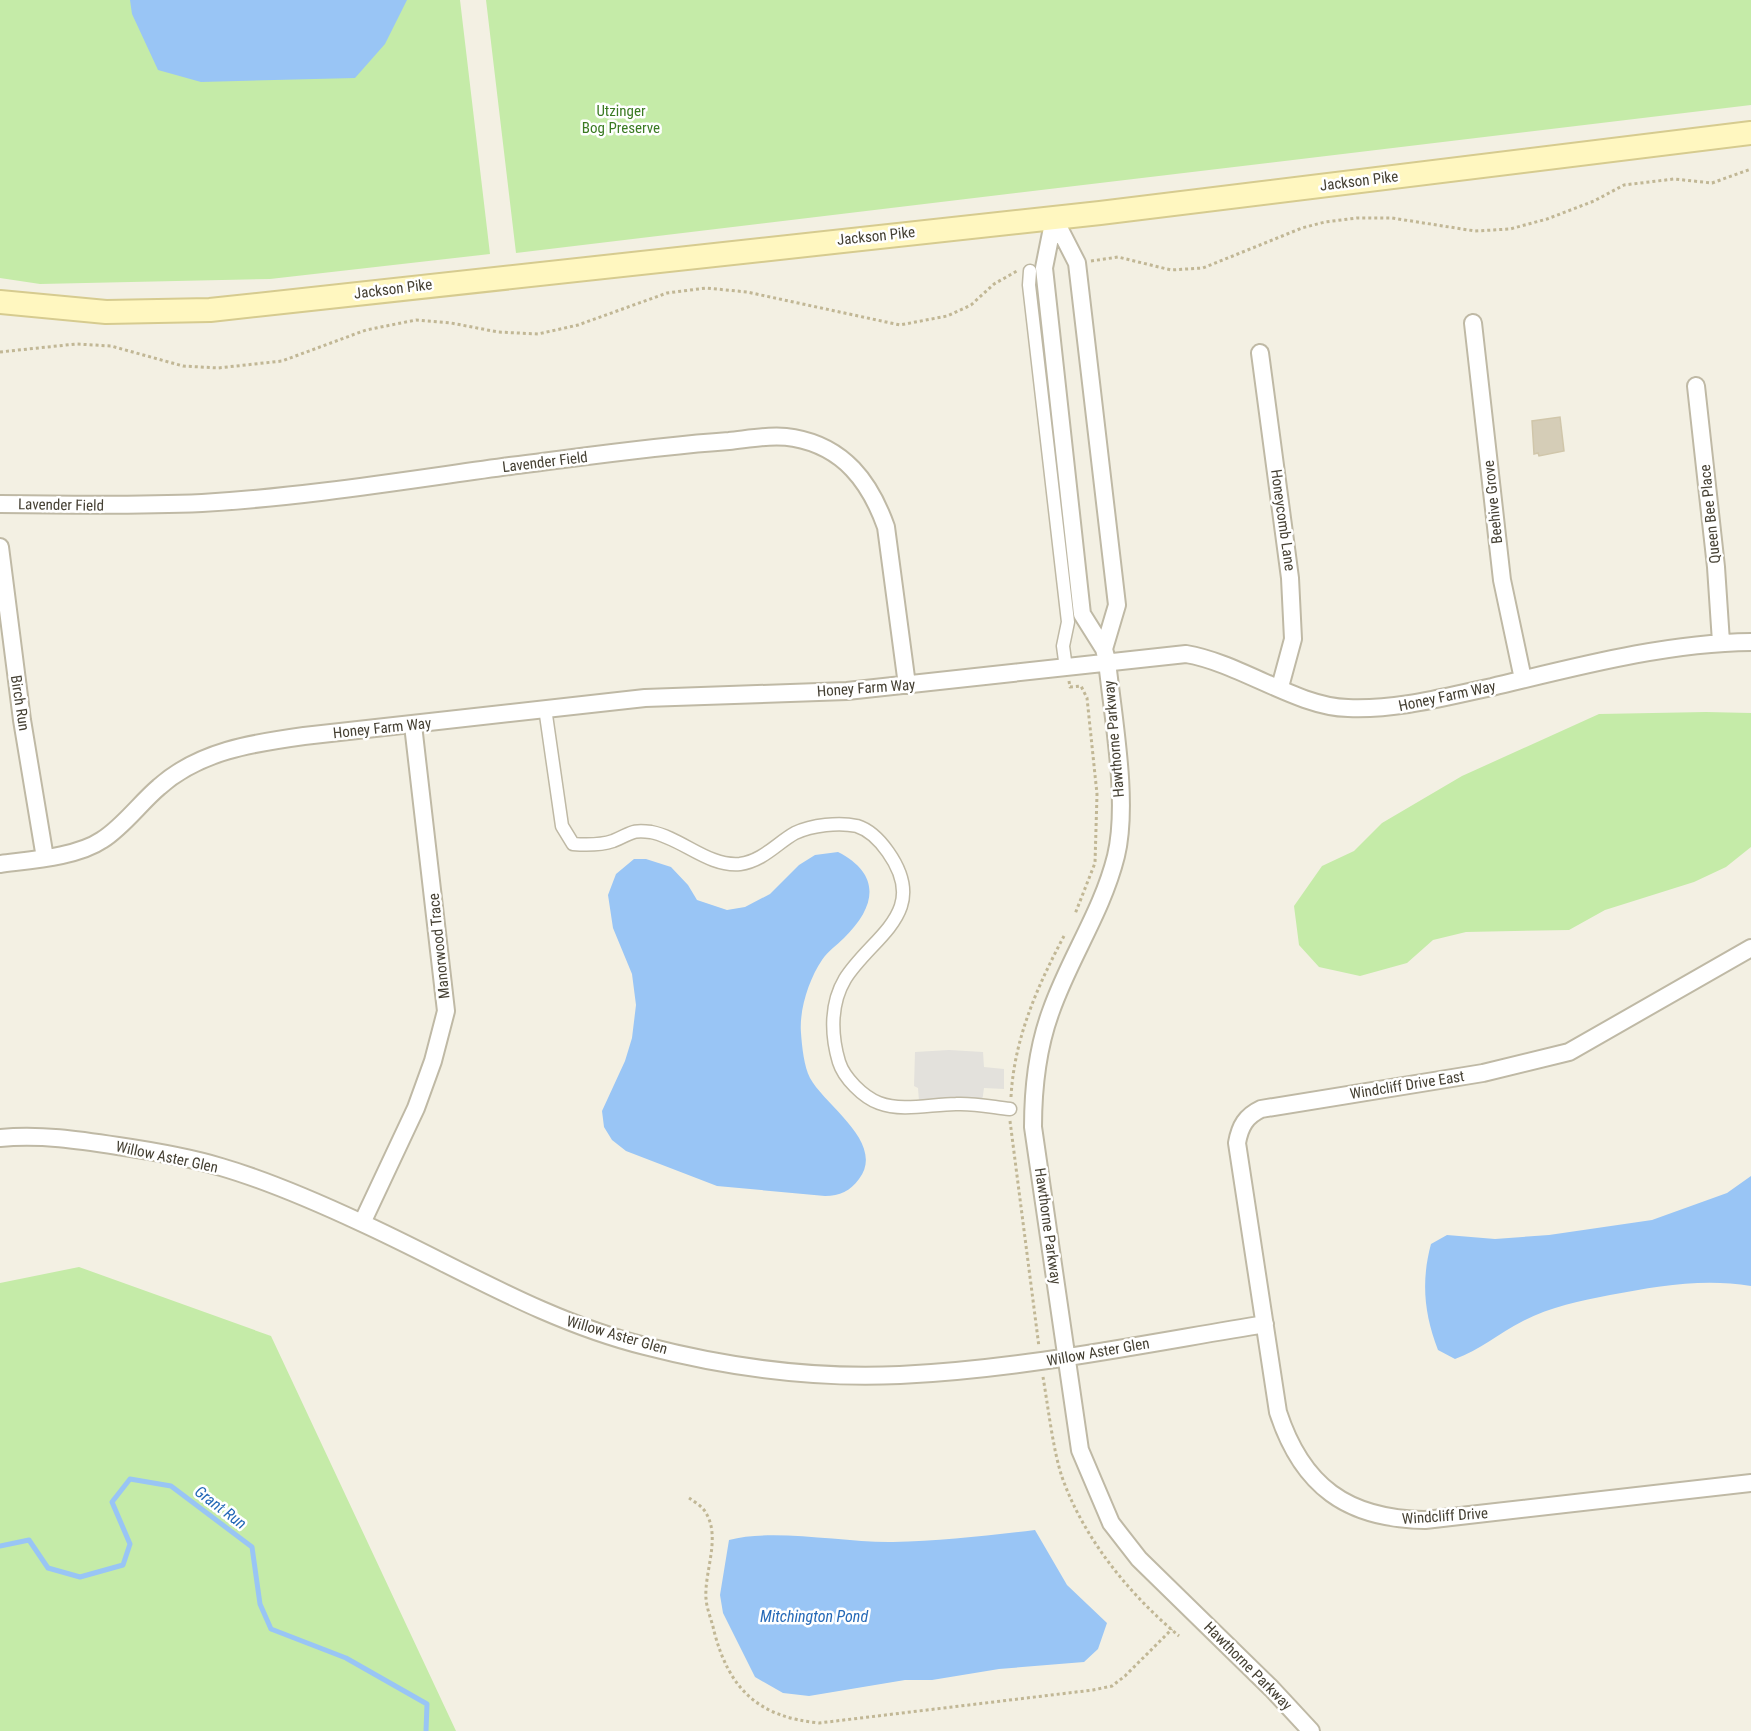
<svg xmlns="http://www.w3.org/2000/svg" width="1751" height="1731" viewBox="0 0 1751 1731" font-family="'Roboto Condensed',sans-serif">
  <rect width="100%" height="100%" fill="#f3f0e3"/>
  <!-- green -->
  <path fill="#c5eba8" d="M0,0H460L490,254L270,279L40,284L0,278Z
    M486,0H1751V105L516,253Z
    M1706,712L1751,713V847L1726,867L1694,882L1605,910L1569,930L1466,932L1433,940L1407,963L1360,976L1319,967L1299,945L1294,906L1322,866L1354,851L1382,823L1462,776L1599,714Z
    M79,1267L271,1336L456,1731H0V1283Z"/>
  <!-- parking -->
  <path fill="#e3e1dc" d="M949,1050L983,1052L984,1067L1004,1069V1089L984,1088L982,1102L919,1101L918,1088L914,1086L915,1052Z"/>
  <!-- water -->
  <path fill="#99c5f5" d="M130,0H407L385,44L355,78L201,82L158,70L132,14Z
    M838,852C881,874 877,906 844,938C837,945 828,951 822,960C809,979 799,1010 801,1033C802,1047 804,1066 810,1078C826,1107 886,1143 859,1179C850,1191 840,1196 825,1196L717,1186L626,1151L612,1140L604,1127L602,1111L625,1061L632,1038L636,1005L632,974L613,928L608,895L616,874L634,859H646L671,867L688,885L697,900L727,910L745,907L770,894L799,865L815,855Z
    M1751,1176V1286C1703,1278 1658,1286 1610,1295C1580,1301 1550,1307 1523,1321C1499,1333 1480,1350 1455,1359L1438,1350C1424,1314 1421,1281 1431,1244L1447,1235L1495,1239L1549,1235L1652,1220L1727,1193Z
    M1035,1530L1067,1585L1107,1623L1098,1649L1084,1662L999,1669L932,1680H905L809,1696L783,1693L755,1677L723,1613L720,1595L729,1540C774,1528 845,1543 893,1542C940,1541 988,1536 1035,1530Z"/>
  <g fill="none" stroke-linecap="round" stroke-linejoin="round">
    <!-- stream -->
    <path stroke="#99c5f5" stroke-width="5" d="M0,1546L29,1540L48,1568L80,1577L123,1565L130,1544L112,1502L130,1479L171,1486L252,1547L260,1604L271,1629L346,1658L427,1704L426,1731"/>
  </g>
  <!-- building -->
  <path fill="#d5cdb7" stroke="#d0c6aa" stroke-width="1.5" d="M1560,417L1564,451L1539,456L1538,453L1534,454L1532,421Z"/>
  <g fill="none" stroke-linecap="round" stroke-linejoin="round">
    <!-- pedestrian casing -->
    <g stroke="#bfb9a5" stroke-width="15">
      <path id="pedestrian" d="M1030,271L1029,285L1068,622L1063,646L1066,668
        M545,708L562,826L573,844C586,845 601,845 613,841C631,834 631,829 651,832C682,838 708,867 740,864C763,861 777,843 795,833C812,825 839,822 857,826C870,830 881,842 888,852C931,913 872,936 845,979C830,1004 831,1035 839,1062C844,1078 863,1097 879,1103C903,1112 931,1104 956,1104C974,1103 992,1107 1010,1109"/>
    </g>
    <!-- minor casing -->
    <g stroke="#bfb9a5" stroke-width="20">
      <path id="minor" d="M1054,218L1044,268L1082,614L1104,649L1107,661C1113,718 1129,802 1116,856C1102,912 1070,957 1051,1011C1037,1049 1033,1086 1033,1127L1080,1450L1111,1523L1139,1559L1272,1689L1311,1731
        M1054,218L1077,263L1117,605L1104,649
        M1473,323L1502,580L1523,679
        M1260,353L1290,578L1293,639L1280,687
        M1696,386L1716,567L1721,642
        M0,504C67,505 134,506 202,503C305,497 408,480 510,466C582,457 656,446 729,441C749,439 774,434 794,438C844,447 870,482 886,527L907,685
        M0,547L22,720L45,858
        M0,864C30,860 77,857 102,840C123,827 140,803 159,787C199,751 253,743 304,736L645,698L847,691L1186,654C1240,663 1297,707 1348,708C1398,710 1444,697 1492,687C1576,667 1664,643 1751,642
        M1751,948L1569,1052L1483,1073L1261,1109C1246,1116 1240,1126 1237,1143L1278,1412C1302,1486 1347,1519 1425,1520L1751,1483
        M0,1138C40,1134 79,1140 118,1146C152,1151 188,1157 221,1167C269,1181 317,1202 362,1223C456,1266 544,1321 645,1346C726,1367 816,1379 900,1375C1023,1369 1143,1344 1265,1324
        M362,1223L416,1108L433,1061L446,1011L413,725"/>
    </g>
    <!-- secondary casing -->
    <g stroke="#d6cb8f" stroke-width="26">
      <path id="secondary" d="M0,302L106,312L210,310L1100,213L1751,133"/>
    </g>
    <!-- path -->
    <path stroke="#c1b795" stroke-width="3" stroke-dasharray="3 3" stroke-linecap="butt" d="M1091,261L1118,257L1171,270L1203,268L1302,228L1325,222L1357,218H1392L1475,231L1510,229L1547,219L1594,201L1624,185L1674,179L1712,183L1751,169
      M0,352L76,344L111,346L183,366L218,368L282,361L366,330L416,320L451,323L498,332L538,334L578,325L667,293L706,288L747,292L900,325L947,316L971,305L994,284L1017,271
      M1069,681L1070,687L1081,686L1087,698L1097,794L1095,863L1075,914
      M1011,1097C1014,1039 1037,987 1064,936
      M1010,1121L1039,1347
      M1043,1377C1048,1406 1053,1450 1062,1477C1084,1539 1129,1594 1179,1636
      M689,1498C695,1502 703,1507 706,1513C721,1538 704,1572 706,1599C707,1610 712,1621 714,1631C729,1689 758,1717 819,1723L1093,1690L1112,1686L1125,1676L1172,1629"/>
    <!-- pedestrian -->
    <use href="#pedestrian" stroke="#fff" stroke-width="12"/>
    <!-- minor -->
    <use href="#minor" stroke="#fff" stroke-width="16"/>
    <!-- secondary -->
    <use href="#secondary" stroke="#fff7c0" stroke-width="22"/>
  </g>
  <g text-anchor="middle" stroke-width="5" stroke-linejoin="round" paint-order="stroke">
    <!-- park labels -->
    <g font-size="15" fill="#3a7a22" stroke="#fff">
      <text x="621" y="116">Utzinger<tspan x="621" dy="17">Bog Preserve</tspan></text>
    </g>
    <!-- street labels -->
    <g font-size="15" fill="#454033" stroke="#fff">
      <text transform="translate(1359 181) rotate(-7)" y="5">Jackson Pike</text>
      <text transform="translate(876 236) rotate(-6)" y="5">Jackson Pike</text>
      <text transform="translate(393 289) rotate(-7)" y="5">Jackson Pike</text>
      <text transform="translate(545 462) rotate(-7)" y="5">Lavender Field</text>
      <text transform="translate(1493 502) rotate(-96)" y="5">Beehive Grove</text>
      <text transform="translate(61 505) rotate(1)" y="5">Lavender Field</text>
      <text transform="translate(1710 514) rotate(-96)" y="5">Queen Bee Place</text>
      <text transform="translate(1283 520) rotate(82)" y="5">Honeycomb Lane</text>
      <text transform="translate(866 688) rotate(-4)" y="5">Honey Farm Way</text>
      <text transform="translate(1447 696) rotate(-12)" y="5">Honey Farm Way</text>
      <text transform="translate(20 703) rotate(81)" y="5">Birch Run</text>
      <text transform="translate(382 728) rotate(-6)" y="5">Honey Farm Way</text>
      <text transform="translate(1114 739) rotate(-95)" y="5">Hawthorne Parkway</text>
      <text transform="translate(439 946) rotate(-96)" y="5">Manorwood Trace</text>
      <text transform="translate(1407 1085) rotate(-9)" y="5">Windcliff Drive East</text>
      <text transform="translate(167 1157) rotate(12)" y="5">Willow Aster Glen</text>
      <text transform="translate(1048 1226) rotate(82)" y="5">Hawthorne Parkway</text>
      <text transform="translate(617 1335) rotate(16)" y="5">Willow Aster Glen</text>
      <text transform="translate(1098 1352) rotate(-10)" y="5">Willow Aster Glen</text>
      <text transform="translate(1445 1516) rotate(-4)" y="5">Windcliff Drive</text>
      <text transform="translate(1248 1666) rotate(45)" y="5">Hawthorne Parkway</text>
    </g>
    <!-- water labels -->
    <g font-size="16" font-style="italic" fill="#2569b7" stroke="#fff">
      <text transform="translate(221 1507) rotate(37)" y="6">Grant Run</text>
      <text x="814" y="1622">Mitchington Pond</text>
    </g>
  </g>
</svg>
